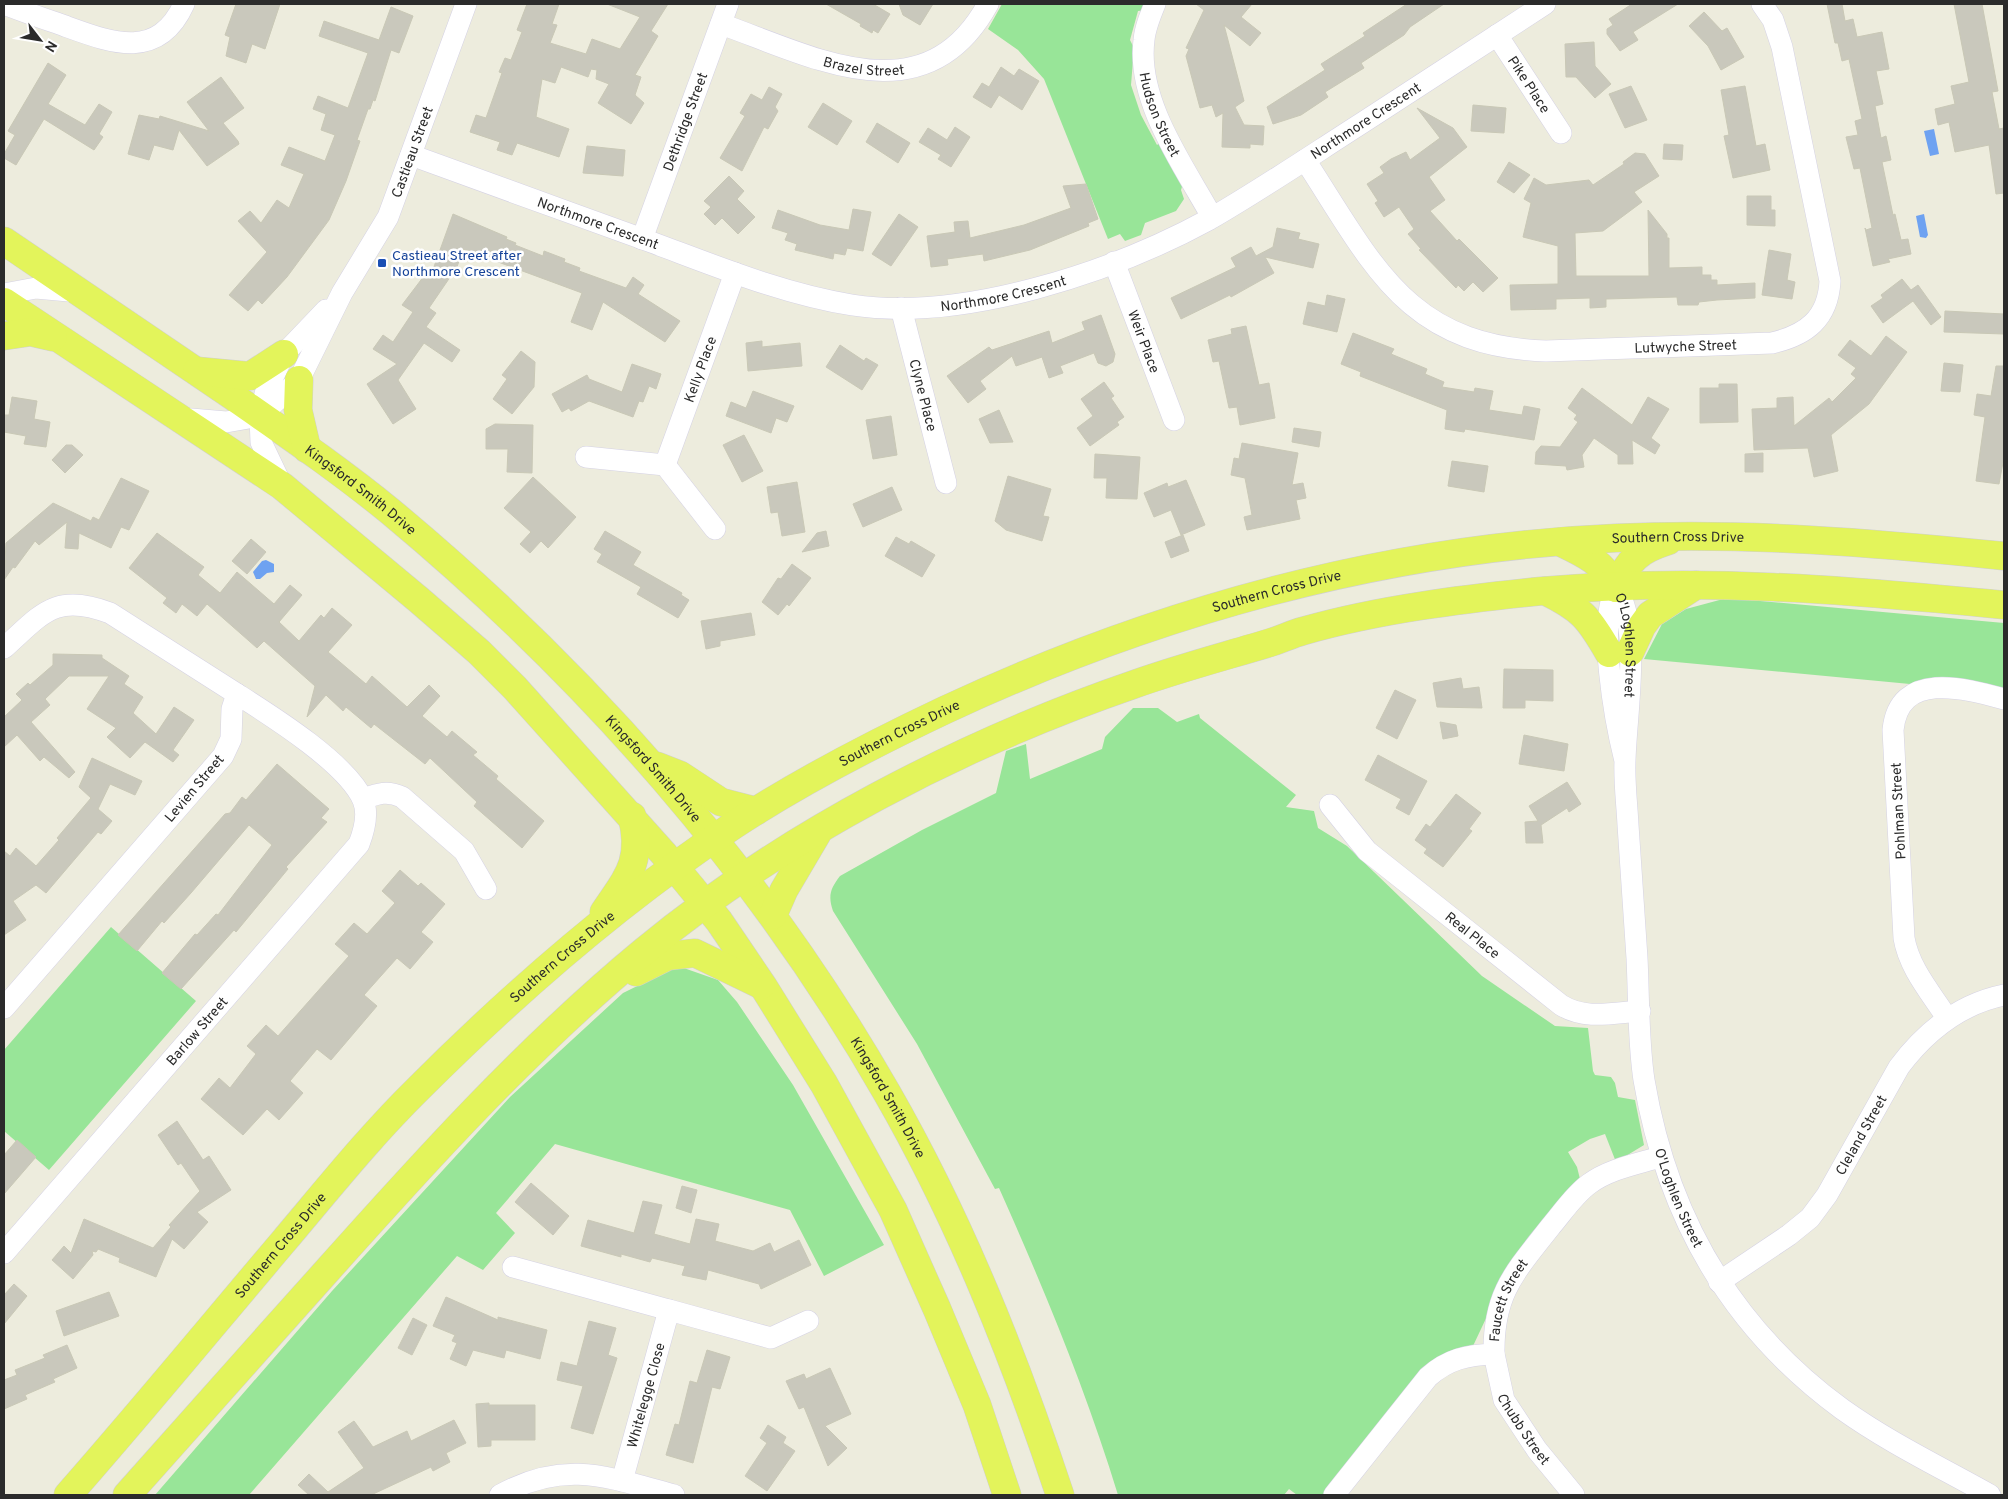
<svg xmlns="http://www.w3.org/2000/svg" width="2008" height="1499" viewBox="0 0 2008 1499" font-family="Overpass,sans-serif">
  <rect width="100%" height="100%" fill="#edecdd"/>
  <!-- green -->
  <path fill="#98e598" d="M1002,4H1148L1145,10L1138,11L1130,40L1134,48L1131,85L1141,115L1157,145L1163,140L1184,180L1181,190L1184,199L1176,211L1145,223L1141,235L1125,241L1120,234L1108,239L1044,79L1018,50L988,29Z
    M1727,598L2004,623V691L1952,679L1910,684L1644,659L1662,624L1686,609Z
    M1133,708H1158L1177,722L1199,714L1200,718L1296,795L1286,807L1314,811L1318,828L1347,846L1482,976L1555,1026L1588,1028L1593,1071L1595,1075L1611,1077L1615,1083L1618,1097L1635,1100L1644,1145L1616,1162L1605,1134L1590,1139L1568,1152L1577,1167L1581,1183L1497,1295L1473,1346L1413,1385L1324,1495H1297L1289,1489L1284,1495H1118C1086,1390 1044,1289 999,1188L995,1189L917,1044L833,911C828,896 830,889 840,876L922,830L996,793L1006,751L1026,744L1030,779L1102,749L1105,737Z
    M111,927L196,1001L49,1170L4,1131V1050Z
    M678,966L718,980L737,1002L793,1085L884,1245L824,1276L790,1210L555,1144L496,1213L515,1233L483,1270L457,1256L249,1495H155L332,1291L510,1097L623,993Z"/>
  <!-- water -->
  <path fill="#6ea2f1" d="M1934,129L1939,154L1930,156L1924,131Z
    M1924,214L1928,235L1926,238L1920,237L1916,216Z
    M266,560L274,564V572L267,573L260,579H256L253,572L262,561Z"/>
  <!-- building -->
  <path fill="#c9c8bc" stroke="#c9c8b6" d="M236,4H280L265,49L252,44L246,63L226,56L230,37L225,35Z
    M527,4H559L552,24L557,25L550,43L586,54L592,39L620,49L640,17L607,4H668L651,31L658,36L635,75L641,77L635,95L644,103L631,124L598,103L609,84L596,79L597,70L591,69L588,77L561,67L555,83L542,79L536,117L569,129L559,157L517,143L512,155L497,150L500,142L470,132L476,115L486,118L502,73L499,72L505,58L511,60L522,32L517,30Z
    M826,4H873L890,14L878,33L873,30L872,33L860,26L861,24Z
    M899,4H933L920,25L903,15Z
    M1196,4H1252L1241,17L1261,33L1250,46L1224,25L1244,101L1235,107L1244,125L1264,126L1263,145L1250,144V148L1222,147L1223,113L1216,117L1212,105L1200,108L1186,56L1189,49L1186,48L1204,10Z
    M1407,4H1444L1410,27L1404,35L1361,63L1364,68L1325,92L1328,97L1301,115L1273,124L1267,107L1325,70L1321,64L1365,36L1363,33Z
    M1632,4H1678L1633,32L1638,40L1620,51L1607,34V29L1613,25L1609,19Z
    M1827,4H1842L1845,21L1853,19L1857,37L1882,32L1889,69L1876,71L1883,104L1875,106L1881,138L1886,136L1891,160L1882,162L1893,215L1895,214L1901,240L1908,239L1911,254L1888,259L1890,262L1873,266L1865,228L1866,230L1872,228L1860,168L1854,169L1846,137L1858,135L1855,121L1862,119L1849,59L1842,61L1838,43H1835Z
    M1954,4H1982L1998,91L1992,92L1999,129L2004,128V193L1996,194L1989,145L1955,152L1949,122L1938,125L1935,109L1955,104L1951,86L1969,82Z
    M391,7L413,16L399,53L391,50L375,101L373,100L370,109H368L357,140L360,141L346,181L329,220L287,277L262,304L258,300L248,311L229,295L267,252L238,221L250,211L261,223L277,200L289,208L304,174L281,165L289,147L325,161L335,135L321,130L326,114L313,109L318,96L348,108L368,53L319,36L324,21L379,40Z
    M1704,12L1722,31L1727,28L1744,57L1721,70L1708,46L1689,26Z
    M1594,42L1595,66L1611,84L1595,98L1576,77H1566L1565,44Z
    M48,63L66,75L48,104L85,125L99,104L112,112L99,134L103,137L94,150L44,119L16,165L4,158V154L15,135L8,131Z
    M1001,67L1014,76L1019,69L1039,81L1022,110L999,95L991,108L973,97L982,83L989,87Z
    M221,77L244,108L223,123L238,141L239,144L207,166L179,130L173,150L154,145L149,160L128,154L139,115L159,119L160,116L209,131L187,102Z
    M1631,86L1647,120L1625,128L1609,94Z
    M1745,86L1756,146L1765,144L1770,170L1733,178L1724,136L1729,135L1721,90Z
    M769,87L782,94L775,107L778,111L768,129L764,127L742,171L720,158L745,116L740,113L751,94L762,100Z
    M823,103L852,121L837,145L808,127Z
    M1473,105L1506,108L1504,133L1471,131Z
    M1417,108L1453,128L1467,147L1429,177L1445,200L1430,211L1457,241L1459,239L1498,278L1483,292L1473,282L1464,291L1458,285L1456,288L1419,250L1421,249L1408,234L1414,229L1399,207L1384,217L1375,203L1378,201L1367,184L1384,173L1380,167L1391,159L1406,152L1410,160L1440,138Z
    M877,123L910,143L898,163L866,142Z
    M955,127L970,137L951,167L938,159L941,155L919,142L928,128L947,140Z
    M1664,144L1683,145L1682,160L1663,159Z
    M587,146L625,150L623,176L583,173Z
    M1635,153L1645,154L1659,176L1634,192L1642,202L1603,231L1575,233L1576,276H1649L1648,210L1667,234V238H1669V268L1702,267V275H1711V280H1717V285L1755,283V298L1717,300L1699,302L1698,305H1678L1677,297L1606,299V307L1590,308V298L1556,299V309L1511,310L1510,285L1558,284V246L1523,237L1531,203L1524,199L1534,178L1546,185L1589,180L1593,185L1624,164L1623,162Z
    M1509,162L1530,175L1514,193L1497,182Z
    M729,176L744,191L737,199L755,217L738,234L722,218L715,225L704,214L711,207L704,201Z
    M1086,184L1098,219L1088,223L1089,226L1030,250L984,261L983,254L947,259L948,265L931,267L927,236L955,232L954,222L968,221L970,238L1024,225L1071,208L1063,186Z
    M1747,196H1771V210H1775V226L1747,225Z
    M853,209L871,212L863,251L847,248L845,255L834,253L833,259L795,250L797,244L785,240L788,233L772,228L778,210L820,225L849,230Z
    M453,214L507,237L506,239L516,243L515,245L543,256L544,251L565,259L564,262L580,268L579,271L626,288L633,277L644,285L638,294L680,321L665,342L603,302L592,330L571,322L582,293L463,249L457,267L429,308L436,313L426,327L460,350L452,362L424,343L398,380L416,409L393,424L367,384L397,364L373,349L383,335L393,342L413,312L402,305L427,272L431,275Z
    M899,214L918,227L891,266L872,254Z
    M1277,228L1300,233L1298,239L1319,244L1313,268L1265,257L1274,273L1231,297L1230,295L1181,319L1171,298L1236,267L1231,258L1251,247L1256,256L1273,247Z
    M1769,250L1791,254L1787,280L1795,282L1792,299L1762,295Z
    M1902,279L1911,290L1918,285L1941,317L1931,325L1913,301L1883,323L1871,306L1883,298L1881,295Z
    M1327,295L1345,299L1337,332L1303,324L1308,302L1325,306Z
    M1945,311L2004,314V334L1944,332Z
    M1101,315L1115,354L1113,362L1106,366L1098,363L1094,353L1060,366L1063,373L1049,378L1042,357L1016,366L1012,356L980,381L986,389L968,403L947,376L989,347L992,350L1049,331L1052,343L1085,330L1082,322Z
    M1246,326L1259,385L1269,383L1275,418L1240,425L1237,407L1229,408L1219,361L1213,362L1208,340L1232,334L1231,329Z
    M1353,333L1394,349L1391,354L1427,369L1425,374L1444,382L1442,387L1474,392L1475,388L1493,391L1489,410L1522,415L1524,406L1540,409L1534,440L1465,429L1464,432L1445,429L1447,410L1360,376L1361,372L1341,364Z
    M1886,336L1907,352L1869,404L1831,435L1838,471L1814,477L1808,448L1754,450L1752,409L1777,408V398L1793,397L1794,426L1829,398L1832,402L1856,378L1851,374L1856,368L1838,355L1850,340L1871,356Z
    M762,341V347L800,343L802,366L748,371L746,343Z
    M840,345L864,361L866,358L878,365L862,390L826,367Z
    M521,351L535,362L534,387L512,414L493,399L507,379L502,375Z
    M1944,363L1963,365L1960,392L1941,391Z
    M632,364L661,374L656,389L649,386L643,402L639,401L633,417L589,401L571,411L569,408L562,412L552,394L587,375L589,379L622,392Z
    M1996,366H2004V457L1999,484L1976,481L1985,417L1974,415L1977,394L1991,396Z
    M1104,382L1114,396L1111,398L1124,417L1117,422L1119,425L1090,446L1077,428L1093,416L1081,399Z
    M1719,384H1737L1738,422L1700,423V388H1719Z
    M1582,388L1632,425L1648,397L1669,409L1651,438L1660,445L1655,454L1632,440L1633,464H1618V455L1594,438L1582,455L1584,467L1567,470L1566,466L1535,464L1536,452L1541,446L1560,447L1578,422L1574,419L1577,415L1568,408Z
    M753,391L794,406L787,422L776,418L771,433L726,416L731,402L746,408Z
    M12,397L37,401L34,419L50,422L46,447L24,444L26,436L4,432V415H9Z
    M999,410L1013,442L990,443L979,419Z
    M891,416L897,455L873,459L866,420Z
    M495,424L533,425L532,473L507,472L508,449H486V429Z
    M1294,428L1321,432L1319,447L1292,442Z
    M744,435L763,471L742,482L723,445Z
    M1242,443L1298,453L1292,485L1303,483L1306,498L1296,500L1300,519L1247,530L1244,517L1252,515L1245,478L1231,475L1234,458L1239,459Z
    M66,445H72L83,455L65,473L52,460Z
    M1763,453V472H1745V454Z
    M1095,454L1140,457L1137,499L1106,498L1107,478H1094Z
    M1452,461L1488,466L1484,492L1448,486Z
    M1008,476L1051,489L1043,516L1049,517L1042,541L1006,530L995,521Z
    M533,477L576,517L548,548L541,541L530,553L520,544L531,532L504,508Z
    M121,478L149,491L129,530L121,527L111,548L79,533L78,549L65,548L67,522L39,545L35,541L15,568L13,567L4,580L6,543L53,503L91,521L93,517L99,520Z
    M1186,480L1205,525L1181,535L1171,510L1154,517L1144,493L1167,483L1168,487Z
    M797,482L805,532L782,536L778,512L771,513L767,487Z
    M892,487L902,510L863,527L853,504Z
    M605,531L641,552L633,565L682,593L681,595L689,600L678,618L637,594L641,587L597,562L602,554L594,549Z
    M826,531L829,546L802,552L817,533Z
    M157,533L204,567L198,575L220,593L237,572L274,604L290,585L302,595L279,622L299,641L321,615L324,618L332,608L352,625L328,652L366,684L372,676L407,707L429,685L440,696L422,716L447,737L452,731L477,752L473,755L498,776L496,779L544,821L522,848L474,806L477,802L430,758L425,764L374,724L371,728L346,707L343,711L326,695L307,717L315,686L264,641L257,648L207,604L197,616L182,604L176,613L163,603L167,598L129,568Z
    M1183,535L1189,551L1171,558L1165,542Z
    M896,537L909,544L911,541L935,555L922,577L885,556Z
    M251,539L266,552L247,574L232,561Z
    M792,564L811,578L789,606L787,604L778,615L762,602L778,578L781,579Z
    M751,613L755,635L720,641V646L706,649L701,621Z
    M53,654L102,655V658L129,676L124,684L143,697L133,713L156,734L174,707L194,720L173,750L179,755L173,762L145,742L130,758L107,737L116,728L87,709L109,676H69L45,699L50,705L31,722L75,772L69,778L44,757L40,761L17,735L4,747V717L22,700L16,694L28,683L30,685L53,665Z
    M1504,669L1553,670V701L1525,700V708H1503Z
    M1461,678L1463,689L1479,687L1482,708L1437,707L1433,683Z
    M1395,690L1416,700L1397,739L1376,728Z
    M1440,722L1456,725L1458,736L1443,739Z
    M1524,735L1568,744L1564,771L1519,764Z
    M1378,755L1427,781L1409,815L1396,808L1401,799L1365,780Z
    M92,758L142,781L135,795L110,784L98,809L112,821L101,834L98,832L46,893L36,885L13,901L26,920L4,935V851L10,856L16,848L36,866L59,840L57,838L91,798L79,787Z
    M277,764L329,809L321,818L327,822L286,867L288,869L236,932L234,930L181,989L162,973L195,934L197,935L216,914L218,915L272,845L249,825L191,893L164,923L162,921L137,951L118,935L225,814L230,813L242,797L246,800Z
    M1567,782L1581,804L1569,812L1567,808L1541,825L1543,843H1526L1525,822L1538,821L1529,806Z
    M1456,794L1481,813L1469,829L1472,831L1443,867L1424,853L1427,849L1415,840L1426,824L1430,827Z
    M400,870L418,886L421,883L445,904L421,932L433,942L410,969L397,958L364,995L377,1006L331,1060L317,1049L290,1081L303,1093L279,1120L267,1109L243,1135L201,1099L219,1078L230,1088L256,1054L247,1046L266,1025L278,1036L349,956L335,944L354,923L367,934L395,903L382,891Z
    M177,1121L203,1160L209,1156L231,1190L197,1212L208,1222L184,1249L172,1239L156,1277L119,1262L120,1258L98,1249L96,1252L92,1251L93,1255L73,1279L52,1260L64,1246L71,1253L84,1219L153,1248L171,1227L169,1225L200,1191L181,1163L178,1165L158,1135Z
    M17,1140L36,1157L4,1194V1155Z
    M531,1183L569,1216L553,1235L515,1202Z
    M682,1186L697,1190L691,1213L676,1208Z
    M643,1201L662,1205L654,1234L690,1244L696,1219L719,1224L715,1241L753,1251L770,1243L774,1252L799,1240L811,1265L761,1289L759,1284L708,1270L706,1280L682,1275L685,1266L652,1258L650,1262L621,1254V1257L581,1246L588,1220L634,1233Z
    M14,1284L27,1296L4,1324V1295Z
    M109,1292L119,1316L64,1336L56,1311Z
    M446,1297L498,1320V1317L547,1330L540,1359L506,1350L504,1358L473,1350L466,1366L450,1359L457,1343L452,1341L455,1335L433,1326Z
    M413,1318L427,1325L412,1355L398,1348Z
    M589,1321L616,1328L608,1355L617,1358L593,1434L571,1428L583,1386L557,1380L561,1362L577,1366Z
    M67,1345L77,1368L53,1379L55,1382L25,1395L27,1399L4,1409V1380L17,1375L15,1370L45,1358L43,1355Z
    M707,1350L730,1357L720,1389L712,1387L693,1463L666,1455L675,1424L679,1425L690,1381L697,1383Z
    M830,1368L851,1414L825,1426L847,1448L828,1466L804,1407L799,1409L786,1381L804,1374L806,1379Z
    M489,1403V1410V1405H535V1440H491V1446L478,1447L476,1404Z
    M454,1420L466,1443L446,1453L450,1462L433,1471L431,1467L371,1495H309L298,1485L309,1474L328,1492L364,1468L338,1432L354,1421L373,1447L407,1431L411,1441Z
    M768,1425L786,1437L783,1443L795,1451L767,1491L745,1476L767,1443L760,1438Z"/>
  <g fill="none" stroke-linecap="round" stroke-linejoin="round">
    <!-- minor casing -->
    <g stroke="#d5d2e4" stroke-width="22">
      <g id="minor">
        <path d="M4,4C24,12 45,19 65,26C112,43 158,61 184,4"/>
        <path id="s1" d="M1155,4C1150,16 1145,28 1144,40C1136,101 1184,166 1212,217"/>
        <path id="s2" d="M721,24C814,57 925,119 988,4"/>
        <path id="s3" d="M1497,35L1561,133"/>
        <path id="s4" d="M411,155C490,184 571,213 651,242C716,266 783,294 852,305C963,322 1113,272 1210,219C1262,189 1312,155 1362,123C1423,83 1484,44 1545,4"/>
        <path id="s5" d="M1305,160C1373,264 1406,346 1546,351L1772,343C1806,335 1828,319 1830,281L1782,47L1773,20L1762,4"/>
        <path id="s6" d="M642,239L728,4"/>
        <path id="s7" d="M1114,262L1174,420"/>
        <path d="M4,294L36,288L80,292"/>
        <path id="s8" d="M901,308L946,483"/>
        <path id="s9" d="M179,418L226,422L260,416L299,380L342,293L388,217L466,4"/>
        <path d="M586,457L665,465L715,529"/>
        <path id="s10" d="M665,465L735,273"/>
        <path d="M282,486L261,442L260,416L265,394L284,354L326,310"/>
        <path d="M4,648C42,614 55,592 110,613L237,694L232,709L231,739L223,756L4,1008"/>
        <path id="s11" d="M1625,761C1615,721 1597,623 1616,588C1642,627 1626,714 1625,761C1624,782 1627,804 1628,825C1631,869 1634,913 1637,958C1639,998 1638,1041 1644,1080C1667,1216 1730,1327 1842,1409C1888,1442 1940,1467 1990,1495"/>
        <path d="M363,799C377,794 387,790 402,797L464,851L486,889"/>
        <path id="s12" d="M1330,805L1367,851L1561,1005C1585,1020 1612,1013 1640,1011"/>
        <path d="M1947,1018C1931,993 1909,968 1904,938L1893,730C1899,670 1964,688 2004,699"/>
        <path id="s13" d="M4,1253L359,844C364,831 369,814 363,800C347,763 270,715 237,694"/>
        <path d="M513,1267L669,1310"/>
        <path id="s14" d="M1719,1282L1789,1235L1810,1218L1827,1195L1899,1067C1926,1031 1960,1004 2004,995"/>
        <path id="s15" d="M1494,1354L1504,1400L1537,1450L1574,1495"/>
        <path id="s16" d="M622,1481L669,1310L771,1338L808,1321"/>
        <path d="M500,1495C565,1459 608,1477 674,1495"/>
        <path id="s17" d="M1334,1495L1428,1377C1448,1359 1467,1355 1494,1354C1493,1293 1515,1272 1551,1226C1563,1212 1574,1195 1589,1184C1609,1169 1637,1164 1660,1157"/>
      </g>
    </g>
    <!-- major casing -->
    <g stroke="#d0d0d0" stroke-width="29">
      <g id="major">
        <path id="s18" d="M4,241C81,293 158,345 234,397C287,434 341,471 391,512C587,675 760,871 887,1093C960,1220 1014,1356 1060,1495"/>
        <path d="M4,302L282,486L419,600L479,652L515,688L663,853L719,921L763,986L824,1084L893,1210L937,1309L977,1405L1007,1495"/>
        <path d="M4,336L31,332L53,337"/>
        <path d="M197,371L250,376L284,354"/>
        <path d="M299,380L298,410L307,449"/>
        <path d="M1560,542C1585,554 1602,561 1616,588"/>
        <path d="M1616,588C1628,560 1639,550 1668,541"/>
        <path d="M1545,591C1582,609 1589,618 1609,653"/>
        <path d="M1630,652L1642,626L1650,615L1696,585"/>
        <path d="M657,766L680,775L721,802L756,811"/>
        <path d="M604,912C628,876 643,862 632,816"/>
        <path d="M773,915L784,890L817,834"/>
        <path d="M636,972L668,956L695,953L761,985"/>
        <path id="s19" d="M68,1495C141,1412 211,1327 283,1242C327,1190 370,1136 419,1088C515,992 621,900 734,825C801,781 873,744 945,710C1155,612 1384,548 1616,538C1747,532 1875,543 2004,556"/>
        <path d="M127,1495C193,1420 259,1347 325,1273C425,1161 527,1048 643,952C783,836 963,743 1135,684C1180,668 1226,656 1272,642C1282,639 1292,634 1303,631C1380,609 1463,599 1542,591C1700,577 1848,590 2004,605"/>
      </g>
    </g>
    <!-- minor -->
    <use href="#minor" stroke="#fff" stroke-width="21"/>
    <!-- major -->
    <use href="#major" stroke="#e3f45b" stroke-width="28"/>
  </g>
  <!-- markers -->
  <rect fill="#1a4fb4" stroke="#fff" stroke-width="2" x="377" y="258" width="10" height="10" rx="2.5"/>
  <g text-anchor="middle" stroke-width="5" stroke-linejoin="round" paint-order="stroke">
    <!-- street labels -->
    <g font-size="14" fill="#2b2b2b" stroke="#fff">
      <text dy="5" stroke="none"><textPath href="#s2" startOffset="150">Brazel Street</textPath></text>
      <text dy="5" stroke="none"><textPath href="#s3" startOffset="59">Pike Place</textPath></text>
      <text dy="5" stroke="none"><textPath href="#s1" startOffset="115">Hudson Street</textPath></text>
      <text dy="5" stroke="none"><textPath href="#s6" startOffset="125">Dethridge Street</textPath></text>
      <text dy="5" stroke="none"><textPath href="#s4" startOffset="1024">Northmore Crescent</textPath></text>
      <text dy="5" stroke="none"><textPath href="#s9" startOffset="390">Castieau Street</textPath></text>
      <text dy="5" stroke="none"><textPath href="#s4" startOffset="199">Northmore Crescent</textPath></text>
      <text dy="5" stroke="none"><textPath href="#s4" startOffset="619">Northmore Crescent</textPath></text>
      <text dy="5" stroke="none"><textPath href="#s7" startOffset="85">Weir Place</textPath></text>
      <text dy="5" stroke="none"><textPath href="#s5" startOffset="465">Lutwyche Street</textPath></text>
      <text dy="5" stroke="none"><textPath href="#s10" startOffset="102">Kelly Place</textPath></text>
      <text dy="5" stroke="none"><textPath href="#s8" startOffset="90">Clyne Place</textPath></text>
      <text dy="5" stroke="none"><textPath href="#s18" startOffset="435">Kingsford Smith Drive</textPath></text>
      <text dy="5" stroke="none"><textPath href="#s19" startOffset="1948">Southern Cross Drive</textPath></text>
      <text dy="5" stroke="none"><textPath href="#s19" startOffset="1542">Southern Cross Drive</textPath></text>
      <text dy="5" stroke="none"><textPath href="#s11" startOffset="235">O'Loghlen Street</textPath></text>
      <text dy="5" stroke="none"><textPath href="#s19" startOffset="1138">Southern Cross Drive</textPath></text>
      <text dy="5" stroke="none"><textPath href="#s18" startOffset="840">Kingsford Smith Drive</textPath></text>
      <text transform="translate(194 788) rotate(-50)" y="5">Levien Street</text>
      <text transform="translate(1898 811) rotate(-93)" y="5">Pohlman Street</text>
      <text dy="5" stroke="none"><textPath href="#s12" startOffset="194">Real Place</textPath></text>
      <text dy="5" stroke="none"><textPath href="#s19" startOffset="732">Southern Cross Drive</textPath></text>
      <text dy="5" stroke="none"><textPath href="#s13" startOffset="294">Barlow Street</textPath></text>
      <text dy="5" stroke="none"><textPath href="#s18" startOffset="1245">Kingsford Smith Drive</textPath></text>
      <text dy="5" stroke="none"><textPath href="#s14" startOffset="209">Cleland Street</textPath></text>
      <text dy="5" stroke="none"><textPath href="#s11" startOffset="794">O'Loghlen Street</textPath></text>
      <text dy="5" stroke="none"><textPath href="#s19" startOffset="328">Southern Cross Drive</textPath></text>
      <text dy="5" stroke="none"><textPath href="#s17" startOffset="279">Faucett Street</textPath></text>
      <text dy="5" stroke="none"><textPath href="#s16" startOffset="89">Whitelegge Close</textPath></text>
      <text dy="5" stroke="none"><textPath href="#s15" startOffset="82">Chubb Street</textPath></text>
    </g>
    <!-- transit labels -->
    <g font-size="14" fill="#164399" stroke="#fff" text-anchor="start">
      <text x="392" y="260">Castieau Street after<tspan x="392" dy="16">Northmore Crescent</tspan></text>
    </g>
  </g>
  <!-- border -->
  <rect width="2008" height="1499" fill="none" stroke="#2b2b2b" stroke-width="10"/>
  <!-- north arrow -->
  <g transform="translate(40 40) rotate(121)" stroke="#ffffff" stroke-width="4" paint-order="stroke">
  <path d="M0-4L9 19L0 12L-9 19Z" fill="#2b2b2b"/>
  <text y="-8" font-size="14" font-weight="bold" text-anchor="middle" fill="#2b2b2b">N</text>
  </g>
</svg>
